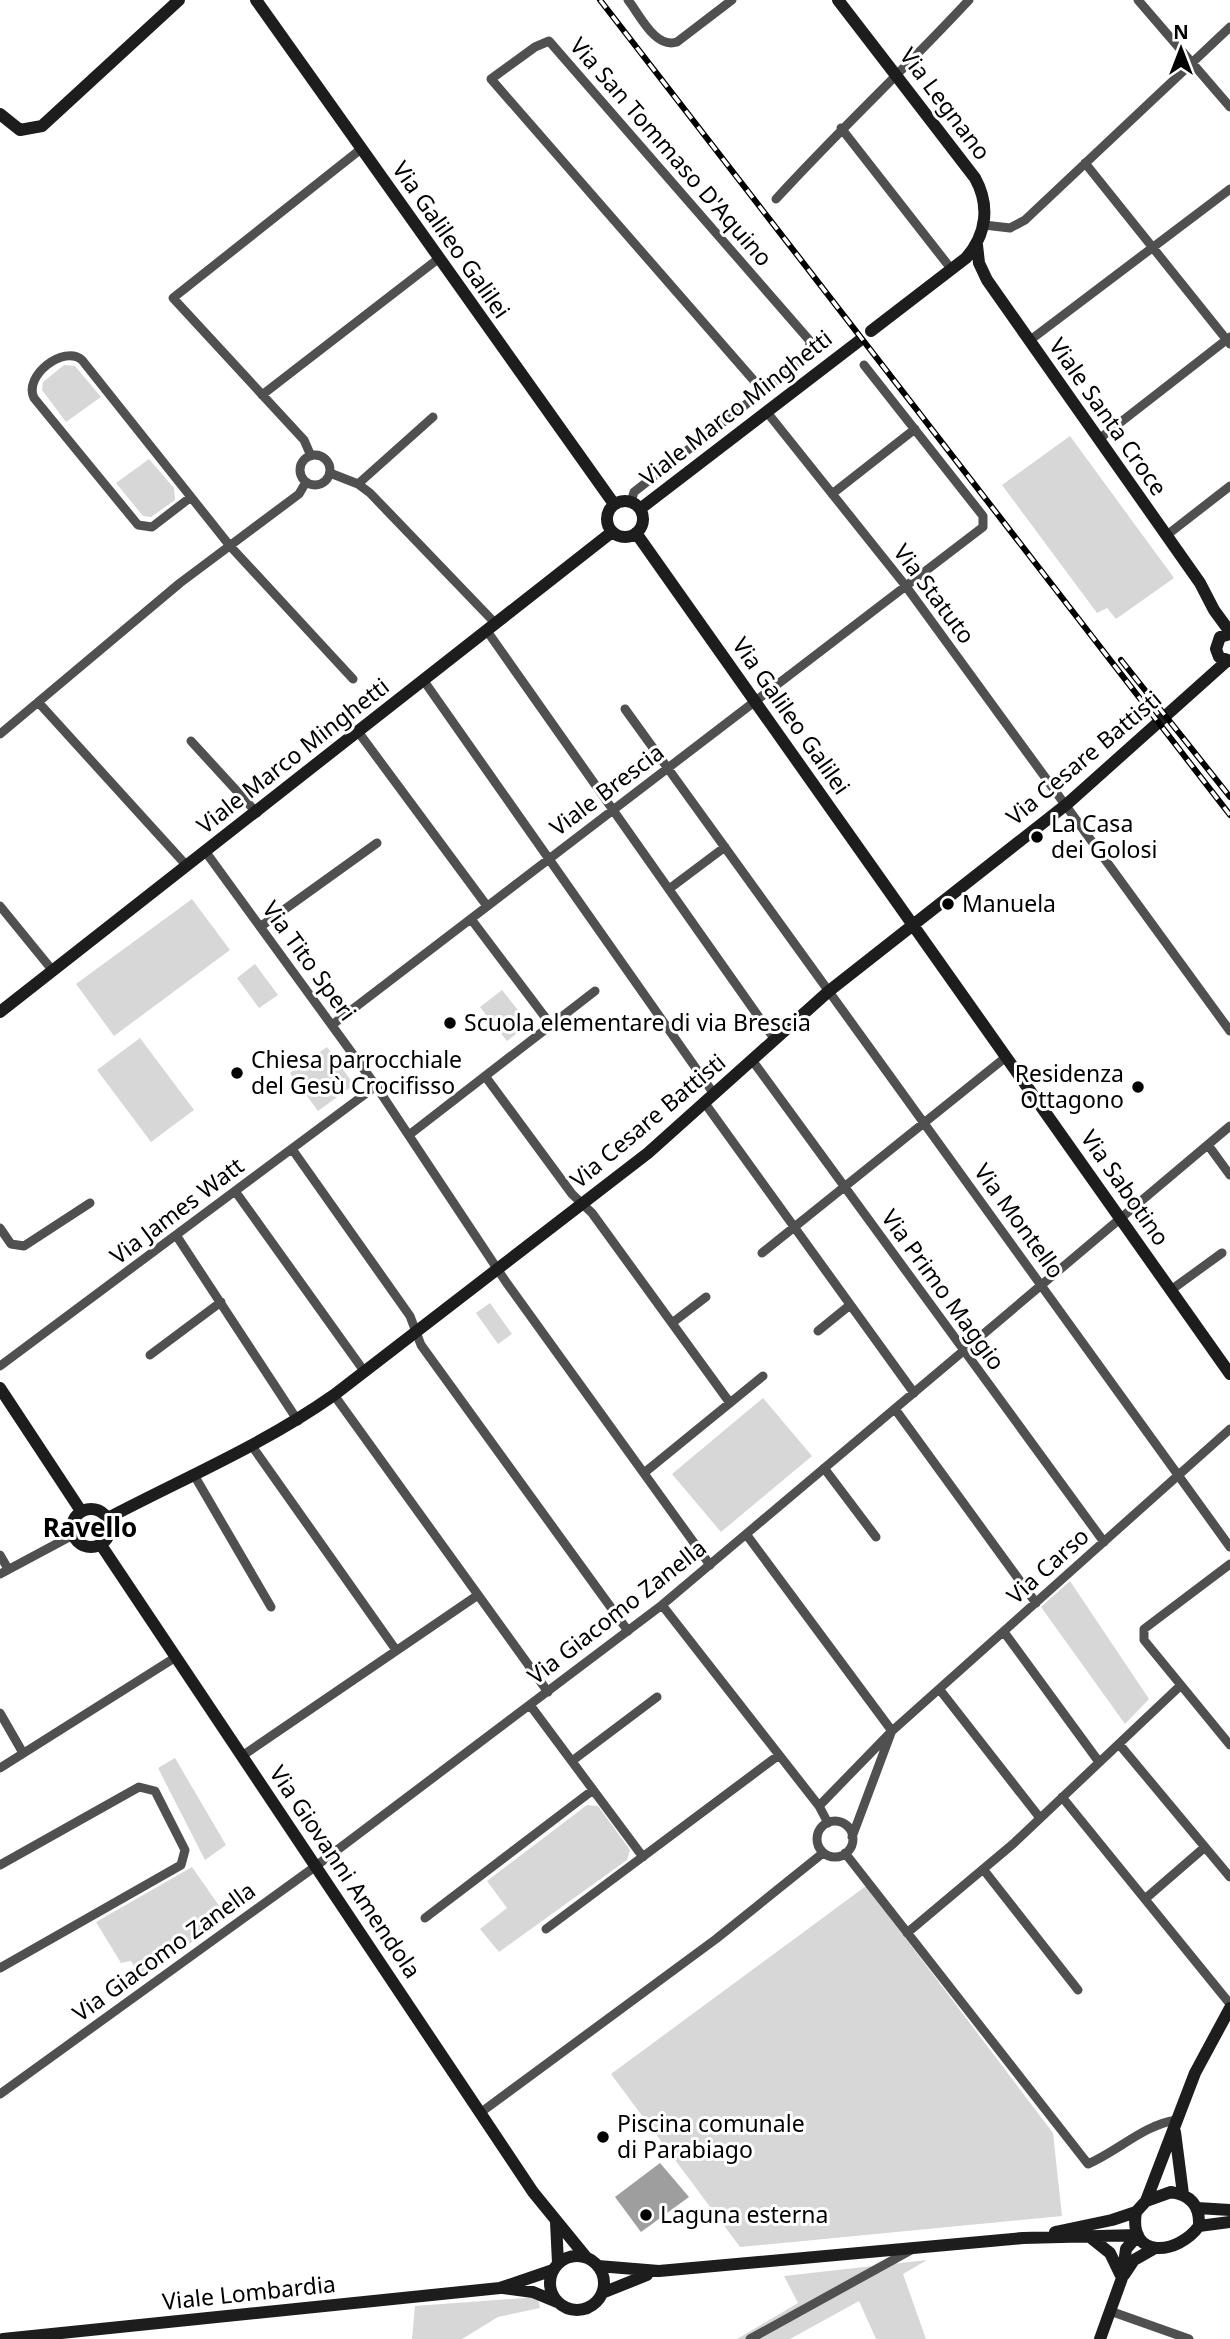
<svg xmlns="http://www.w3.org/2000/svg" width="1230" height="2339" viewBox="0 0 1230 2339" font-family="'Noto Sans',sans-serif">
  <rect width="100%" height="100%" fill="#fff"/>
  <!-- green -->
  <path fill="#d7d7d7" d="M64,365L75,366L101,397L66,422L42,390L43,382Z
    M1070,436L1174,578L1116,619L1107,608L1097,613L1002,485Z
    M149,459L174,488L175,500L151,517L143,516L116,483Z
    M192,899L230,950L114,1036L76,984Z
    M255,964L278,995L259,1008L237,978Z
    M502,990L529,1024L507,1041L480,1007Z
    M140,1038L194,1110L151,1142L97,1070Z
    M327,1047L354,1085L318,1111L290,1073Z
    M490,1303L512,1334L498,1344L476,1313Z
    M763,1398L812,1456L721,1532L672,1474Z
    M1070,1581L1149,1699L1125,1724L1041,1607Z
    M175,1758L226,1845L205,1860L158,1768Z
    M587,1805L598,1806L630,1850L627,1860L499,1952L480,1929L507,1908L487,1881Z
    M192,1867L227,1917L141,1978L131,1961L121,1963L96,1922Z
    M866,1886L1053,2133L1062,2216L740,2247L611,2074Z
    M927,2260L903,2274L926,2339H876L859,2301L790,2339H737L798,2303L784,2276Z
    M538,2297L540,2308L498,2317L462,2339H412L415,2306Z"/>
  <!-- water -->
  <path fill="#9e9e9e" d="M660,2163L689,2197L641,2232L615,2197Z"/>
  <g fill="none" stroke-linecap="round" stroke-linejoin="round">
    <!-- street -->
    <path stroke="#505050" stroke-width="9" d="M628,0C640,15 655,49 677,42L732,0
      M1138,0L1230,107
      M841,128L952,270
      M1085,163L1230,344
      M776,199C839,130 906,68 969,0
      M984,225L1010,228L1025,220L1230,27
      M1029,341L1230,189
      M262,395L438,259
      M766,411L905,585L1230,1031
      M1099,439L1230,337
      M300 470a15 15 0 1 1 30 0a15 15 0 1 1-30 0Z
      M311,456L304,440L173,298L361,149
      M330,473L358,484L370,493L496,624
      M358,484L433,417
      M832,494L915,429
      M191,497L152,527L138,525L34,398C23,376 64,344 82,360L230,546L353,679
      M631,502L634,492L809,355L810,341L549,41L535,47L491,79L763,391
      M1167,535L1230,486
      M487,631L775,1040
      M424,681L714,1094
      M38,702L187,866
      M625,709L1230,1547
      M359,733L487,906
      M0,734L180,583L299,494L306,482
      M191,741L257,813
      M205,851L376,1086L506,1282L710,1565
      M669,889L725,847
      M0,906L53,971
      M471,919L551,1025
      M260,927L377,843
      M332,1025L983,527V516L864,365
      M752,1060L1104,1542
      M485,1076L572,1194L592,1213L730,1403
      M704,1102L914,1393
      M409,1135L595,991
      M1208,1145L1230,1175
      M292,1149L410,1316L421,1345L628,1631
      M235,1191L364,1371
      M0,1228L11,1244L24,1246L90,1203
      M176,1235L298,1421
      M762,1253L1006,1057
      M1171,1290L1222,1253
      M672,1323L706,1297
      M818,1331L850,1305
      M150,1355L221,1302
      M0,1366L376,1086
      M334,1395L548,1692
      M895,1409L1036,1603
      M252,1446L396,1650
      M824,1468L876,1537
      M644,1473L763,1376
      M194,1475L271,1607
      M746,1534L892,1731
      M0,1555L8,1569
      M1230,1564L1144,1629V1640L1230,1745
      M0,1574L73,1535
      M662,1605L819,1806L828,1823
      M1004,1632L1099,1762
      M940,1690L1040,1818
      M530,1705L643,1857
      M0,1713L23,1753
      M1119,1744L1230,1877
      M242,1756L478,1595
      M572,1761L657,1697
      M0,1768L176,1657
      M1062,1797L1230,2004
      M819,1806L892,1731L1230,1429
      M817 1839a18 18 0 1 1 36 0a18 18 0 1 1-36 0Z
      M852,1837L891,1733
      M845,1853L1088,2164C1118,2151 1144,2125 1176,2120
      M0,1865L139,1787L155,1791L185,1850L181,1865L0,1968
      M983,1869L1078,1990
      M1145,1899L1205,1847
      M425,1918L593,1790
      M546,1929L779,1755
      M907,1933L1013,1844L1180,1686
      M0,2094L316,1866L662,1605L1230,1126
      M480,2113L716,1939L823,1853
      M1110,2311L1189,2339
      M750,2339L911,2250"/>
    <!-- secondary -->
    <path stroke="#1d1d1d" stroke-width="12" d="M256,0L614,504
      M838,0L975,178C990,205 987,234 966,258L871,331
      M0,114L20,130L42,126L179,0
      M977,245L979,263L987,280L1200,583L1214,610L1230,632
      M607 519a18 18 0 1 1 36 0a18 18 0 1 1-36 0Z
      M640,509L859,341
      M636,533L1230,1374
      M1230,634L1220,637L1216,649L1219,657L1230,661
      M0,1012L612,532
      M0,1388L81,1511
      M72 1528a19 19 0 1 1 38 0a19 19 0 1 1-38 0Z
      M108,1518C184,1478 263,1445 334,1395L648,1153L829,991L1067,804L1227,661
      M101,1545L533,2192L586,2257
      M1175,2132L1183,2194
      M1171,2192C1191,2195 1200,2206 1199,2226C1178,2255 1128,2260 1136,2212L1146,2201Z
      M1146,2201L1195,2073L1230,2008
      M1197,2208L1230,2210
      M556,2222L558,2263
      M1199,2226L1230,2222
      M1055,2232L1112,2220L1136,2212
      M1090,2237L1110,2253L1122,2278
      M550 2283a27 27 0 1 1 54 0a27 27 0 1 1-54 0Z
      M598,2266L659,2271L1023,2238L1138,2235
      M1124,2275L1134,2260L1155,2248
      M503,2288L533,2292L557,2302
      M602,2293L647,2275
      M3,2339L500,2288L553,2270
      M1100,2339L1122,2278L1126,2249L1138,2235"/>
    <!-- rail casing -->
    <g stroke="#000" stroke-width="6">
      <path id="rail" d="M600,0L1230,815
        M1121,660L1230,797"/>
    </g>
    <!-- rail -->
    <use href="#rail" stroke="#fff" stroke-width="3.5" stroke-dasharray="10" stroke-linecap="butt"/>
  </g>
  <!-- markers -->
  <g fill="#000" stroke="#fff" stroke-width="2.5">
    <circle cx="1037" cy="837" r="7"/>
    <circle cx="948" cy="904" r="7"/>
    <circle cx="450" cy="1023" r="7"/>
    <circle cx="237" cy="1073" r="7"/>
    <circle cx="1138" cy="1087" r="7"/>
    <circle cx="603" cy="2137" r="7"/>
    <circle cx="646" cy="2215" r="7"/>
  </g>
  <g text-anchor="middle" stroke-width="6" stroke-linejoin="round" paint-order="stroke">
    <!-- street labels -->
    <g font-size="23" fill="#000" stroke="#fff">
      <text transform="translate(945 104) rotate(53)" y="8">Via Legnano</text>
      <text transform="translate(671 152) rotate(49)" y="8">Via San Tommaso D'Aquino</text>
      <text transform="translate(451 240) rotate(55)" y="8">Via Galileo Galilei</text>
      <text transform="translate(736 408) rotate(-38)" y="8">Viale Marco Minghetti</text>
      <text transform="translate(1108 417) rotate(55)" y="8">Viale Santa Croce</text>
      <text transform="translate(934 594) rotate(53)" y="8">Via Statuto</text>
      <text transform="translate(791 716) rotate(55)" y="8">Via Galileo Galilei</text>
      <text transform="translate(293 756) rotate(-38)" y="8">Viale Marco Minghetti</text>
      <text transform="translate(1084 758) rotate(-40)" y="8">Via Cesare Battisti</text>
      <text transform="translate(607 790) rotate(-37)" y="8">Viale Brescia</text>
      <text transform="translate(309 961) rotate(54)" y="8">Via Tito Speri</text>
      <text transform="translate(648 1121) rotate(-40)" y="8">Via Cesare Battisti</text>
      <text transform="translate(1125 1188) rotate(55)" y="8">Via Sabotino</text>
      <text transform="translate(177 1211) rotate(-37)" y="8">Via James Watt</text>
      <text transform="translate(1019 1221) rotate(54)" y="8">Via Montello</text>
      <text transform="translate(943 1290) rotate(54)" y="8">Via Primo Maggio</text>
      <text transform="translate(1048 1566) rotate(-42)" y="8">Via Carso</text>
      <text transform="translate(617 1612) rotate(-38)" y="8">Via Giacomo Zanella</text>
      <text transform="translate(345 1872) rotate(56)" y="8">Via Giovanni Amendola</text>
      <text transform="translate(164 1952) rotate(-36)" y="8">Via Giacomo Zanella</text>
      <text transform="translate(249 2293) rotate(-6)" y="8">Viale Lombardia</text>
    </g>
    <!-- poi labels -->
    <g font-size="23" fill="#000" stroke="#fff" text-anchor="start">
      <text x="1051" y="832">La Casa<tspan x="1051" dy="26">dei Golosi</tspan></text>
      <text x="962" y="912">Manuela</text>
      <text x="464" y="1031">Scuola elementare di via Brescia</text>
      <text x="251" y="1068">Chiesa parrocchiale<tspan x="251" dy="26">del Gesù Crocifisso</tspan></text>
      <text x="1124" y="1082" text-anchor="end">Residenza<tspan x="1124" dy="26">Ottagono</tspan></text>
      <text x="617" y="2132">Piscina comunale<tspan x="617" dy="26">di Parabiago</tspan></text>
      <text x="660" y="2223">Laguna esterna</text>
    </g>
    <!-- quarter labels -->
    <g font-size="26" font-weight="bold" fill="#000" stroke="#fff">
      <text x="90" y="1537">Ravello</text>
    </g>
  </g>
  <!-- north arrow -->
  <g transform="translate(1181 49)" stroke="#ffffff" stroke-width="5" paint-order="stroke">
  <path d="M0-5L12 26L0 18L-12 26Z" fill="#000000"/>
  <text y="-10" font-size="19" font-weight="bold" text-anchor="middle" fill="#000000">N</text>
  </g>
</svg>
